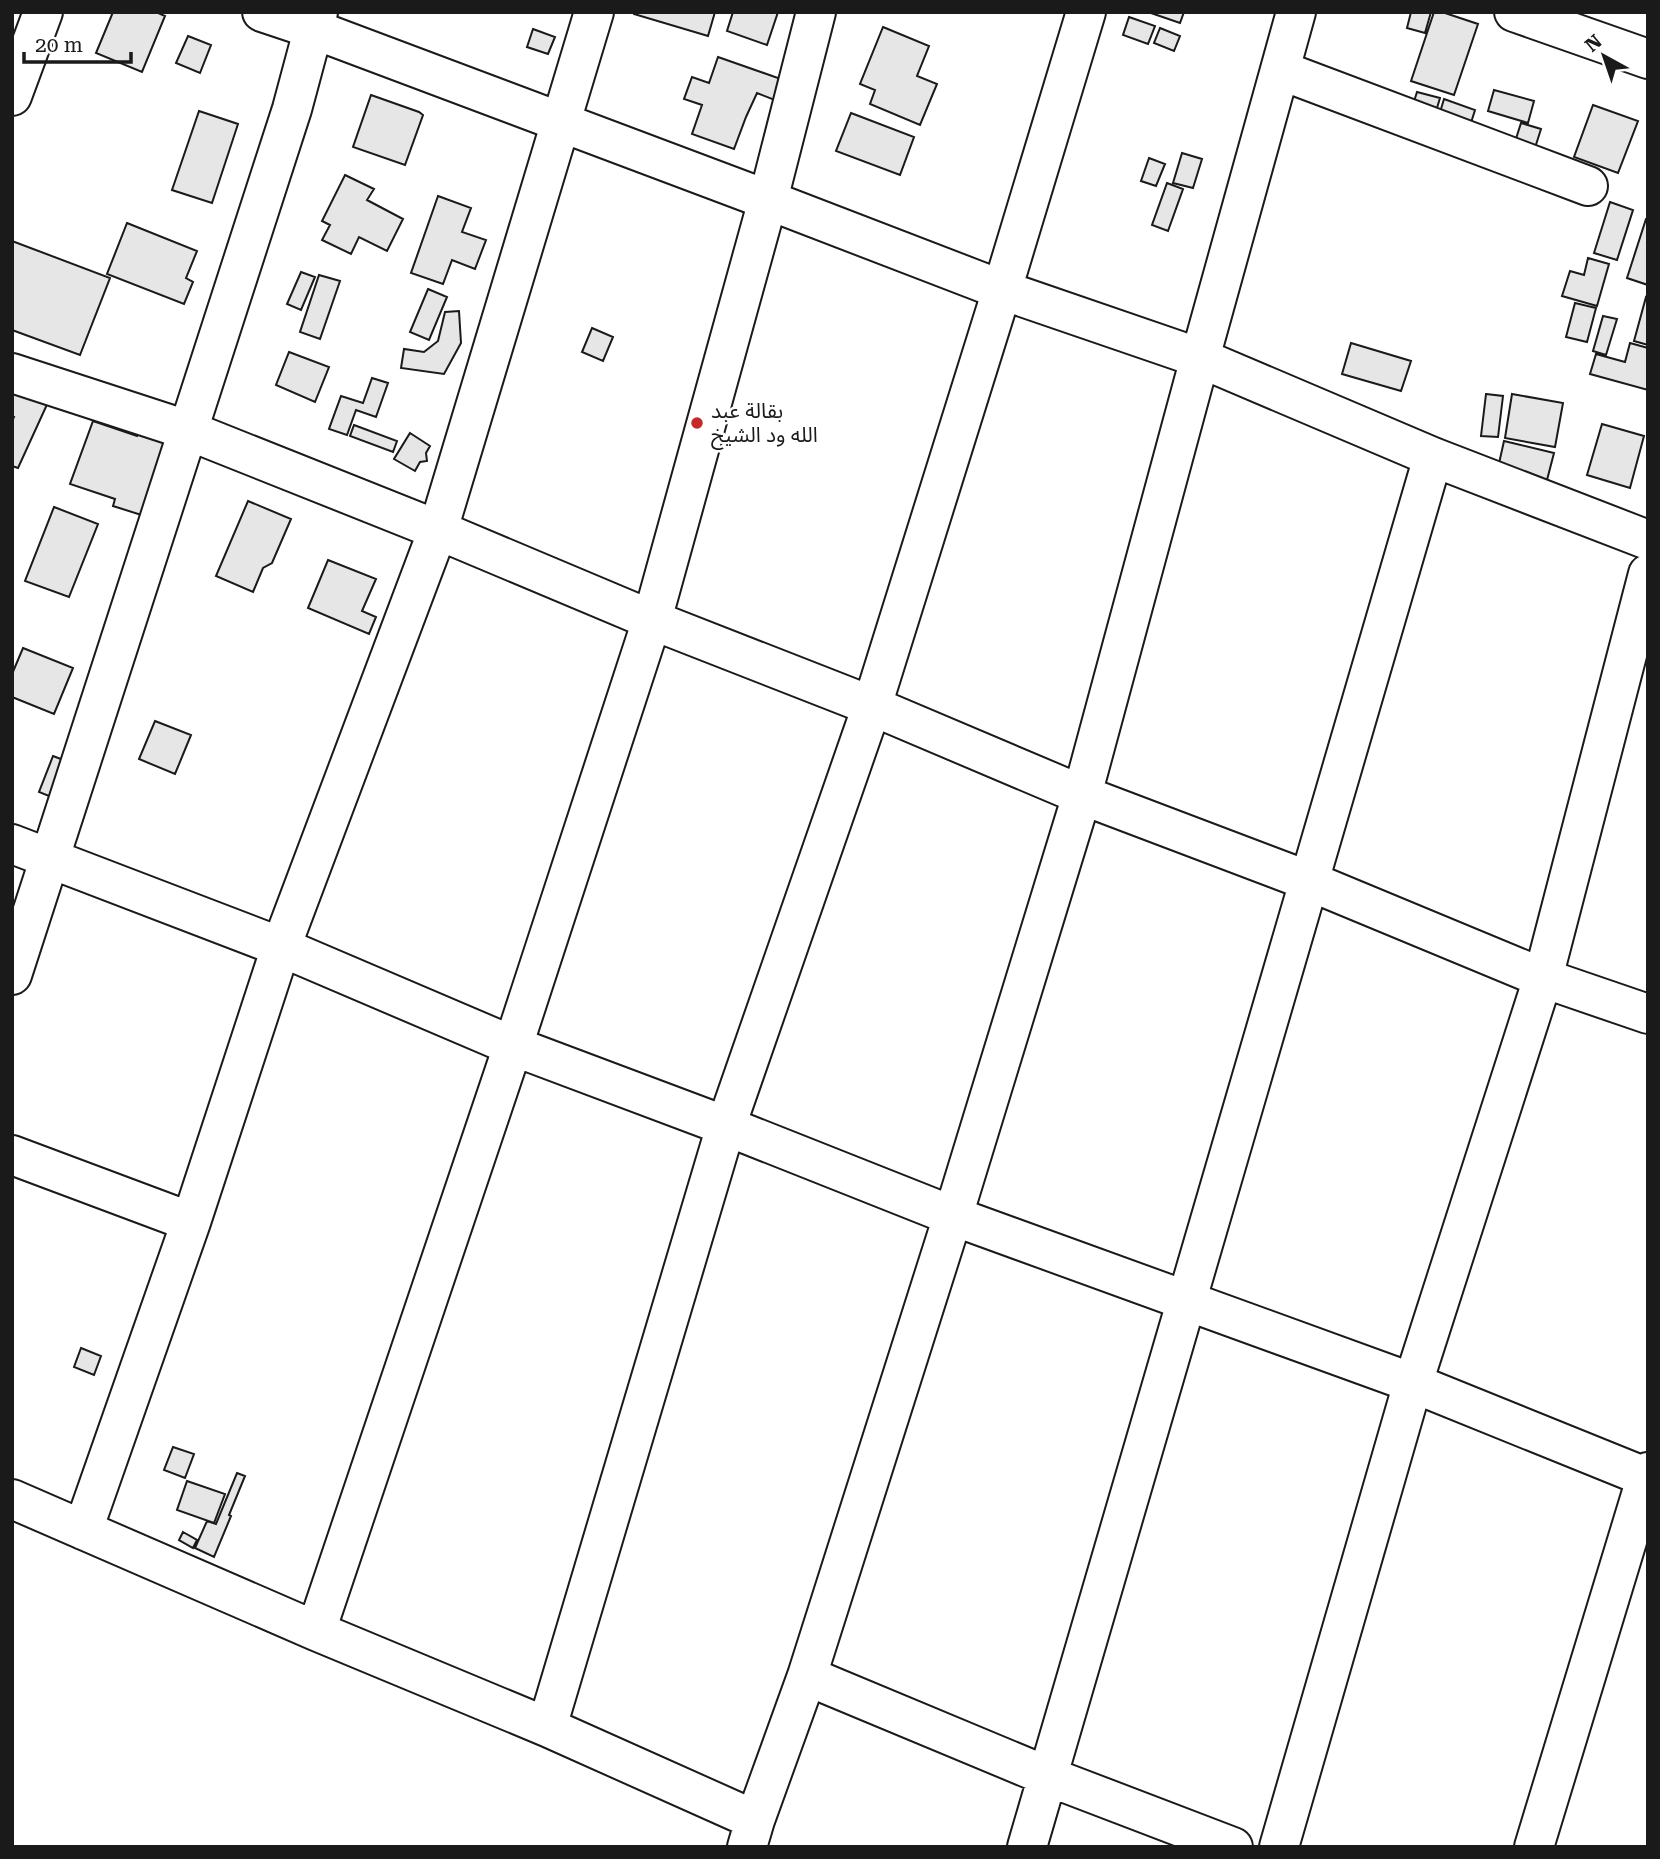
<svg xmlns="http://www.w3.org/2000/svg" width="1660" height="1859" viewBox="0 0 1660 1859" font-family="'Roboto Serif','Noto Sans Arabic',serif">
  <rect width="100%" height="100%" fill="#fff"/>
  <!-- building -->
  <path fill="#e6e6e6" stroke="#1a1a1a" stroke-width="2" d="M113,12H156L165,16L142,72L96,53Z
    M634,12H715L708,36L634,14Z
    M733,12H778L767,45L727,31Z
    M1148,12H1184L1180,23Z
    M1411,12H1431L1425,33L1407,28Z
    M1434,12H1442L1478,24L1454,95L1411,81Z
    M1129,17L1155,26L1148,44L1123,35Z
    M883,27L929,46L917,76L937,84L920,125L870,104L875,90L860,84Z
    M1160,28L1180,36L1174,51L1154,43Z
    M533,29L555,37L548,54L527,47Z
    M188,36L211,45L200,73L176,63Z
    M718,57L798,85L790,106L757,93L746,117L734,149L692,134L702,105L684,99L692,77L709,83Z
    M1494,90L1534,101L1528,123L1488,111Z
    M1417,92L1440,98L1434,118L1411,111Z
    M371,95L419,112L423,115L405,165L353,147Z
    M1444,99L1475,110L1469,129L1438,119Z
    M1593,105L1638,121L1618,173L1574,157Z
    M199,111L238,124L212,203L172,190Z
    M851,113L914,137L900,175L836,151Z
    M1521,123L1541,129L1534,151L1514,145Z
    M1182,153L1202,159L1193,188L1173,183Z
    M1149,158L1165,164L1156,186L1141,181Z
    M345,175L374,189L367,200L403,219L387,251L359,237L351,254L322,240L330,225L322,221Z
    M1167,183L1183,189L1168,231L1152,225Z
    M438,196L471,208L462,232L486,240L475,269L452,260L443,284L411,273Z
    M1610,202L1633,210L1617,260L1594,253Z
    M1646,219H1648V285L1627,278Z
    M127,223L197,251L186,278L193,282L184,304L107,274Z
    M12,241L110,278L80,355L12,330Z
    M1588,258L1609,264L1597,306L1562,296L1570,271L1584,275Z
    M301,272L315,277L301,310L287,304Z
    M319,275L340,281L320,339L300,332Z
    M428,289L447,297L429,340L410,332Z
    M1646,297L1648,298V345L1634,341Z
    M1575,303L1596,308L1587,342L1566,337Z
    M459,311L461,343L444,374L401,368L404,349L424,352L438,341L445,312Z
    M1603,316L1617,319L1606,355L1593,351Z
    M592,328L613,337L603,361L582,352Z
    M1351,343L1411,361L1401,391L1342,374Z
    M1630,343L1648,348V390L1590,374L1596,354L1625,362Z
    M289,352L329,367L315,402L276,385Z
    M372,378L388,383L376,417L356,410L347,435L329,429L341,396L363,403Z
    M12,381L50,398L18,468L12,466V421L14,417L12,416Z
    M1486,394L1503,396L1498,437L1481,436Z
    M1512,394L1563,403L1555,447L1505,438Z
    M143,419L182,431L154,519L113,506L115,499L70,484L93,421L137,436Z
    M1602,424L1644,436L1630,488L1587,475Z
    M354,425L397,441L393,452L350,436Z
    M410,433L430,446L426,453L427,461L420,462L415,471L394,459Z
    M1504,441L1554,453L1547,480L1498,468Z
    M248,501L291,519L272,563L263,568L253,592L216,576Z
    M54,507L98,524L69,597L25,581Z
    M328,560L376,579L362,611L376,617L369,634L308,608Z
    M23,648L73,668L54,714L12,697V674Z
    M155,721L191,735L175,774L139,759Z
    M53,756L74,764L59,800L39,792Z
    M81,1348L101,1356L94,1375L74,1367Z
    M173,1447L194,1454L185,1478L164,1470Z
    M237,1473L245,1476L229,1515L231,1516L214,1557L195,1548L207,1521L216,1524Z
    M187,1481L225,1494L214,1523L177,1510Z
    M183,1532L197,1540L193,1548L179,1540Z"/>
  <g fill="none" stroke-linecap="round" stroke-linejoin="round">
    <!-- minor casing -->
    <g stroke="#1a1a1a" stroke-width="42">
      <path id="minor" d="M262,12L313,29L768,200L1002,290L1200,358L1433,457L1648,540
        M1514,12L1648,59
        M1280,70L1588,186
        M12,96L43,12
        M12,373L187,430L438,530L652,620L872,706L1082,795L1309,881L1543,978L1648,1014
        M12,844L281,947L513,1046L726,1126L953,1216L1413,1383L1648,1478
        M12,975L292,109L318,12
        M12,1155L191,1222
        M12,1499L316,1631L547,1727L755,1820
        M83,1530L191,1222L281,947L438,530L594,12
        M316,1631L513,1046L652,620L768,200L816,12
        M807,1676L1047,1776L1233,1847
        M547,1727L726,1126L872,706L1002,290L1086,12
        M747,1847L755,1820L807,1676L953,1216L1082,795L1200,358L1296,12
        M1027,1847L1433,457
        M1279,1847L1413,1383L1543,978L1648,574
        M1534,1847L1648,1472"/>
    </g>
    <!-- minor -->
    <use href="#minor" stroke="#fff" stroke-width="38"/>
  </g>
  <!-- markers -->
  <circle fill="#c62828" stroke="#fff" stroke-width="2.5" cx="697" cy="423" r="7"/>
  <g text-anchor="middle" stroke-width="5" stroke-linejoin="round" paint-order="stroke">
    <!-- poi labels -->
    <g font-size="21" fill="#1a1a1a" stroke="#fff" text-anchor="start">
      <text x="711" y="418">بقالة عبد<tspan x="711" dy="24">الله ود الشيخ</tspan></text>
    </g>
  </g>
  <!-- border -->
  <rect width="1660" height="1859" fill="none" stroke="#1a1a1a" stroke-width="28"/>
  <!-- north arrow -->
  <g transform="translate(1604 56) rotate(320)" stroke="#ffffff" stroke-width="5" paint-order="stroke">
  <path d="M0-5L12 26L0 18L-12 26Z" fill="#1a1a1a"/>
  <text y="-10" font-size="19" font-weight="bold" text-anchor="middle" fill="#1a1a1a">N</text>
  </g>
  <!-- scale -->
  <path d="M24 52v10h107v-10" fill="none" stroke="#1a1a1a" stroke-width="3.5"/>
  <text x="35" y="52" font-size="21" fill="#1a1a1a" stroke="#ffffff" stroke-width="5" paint-order="stroke">20 m</text>
</svg>
